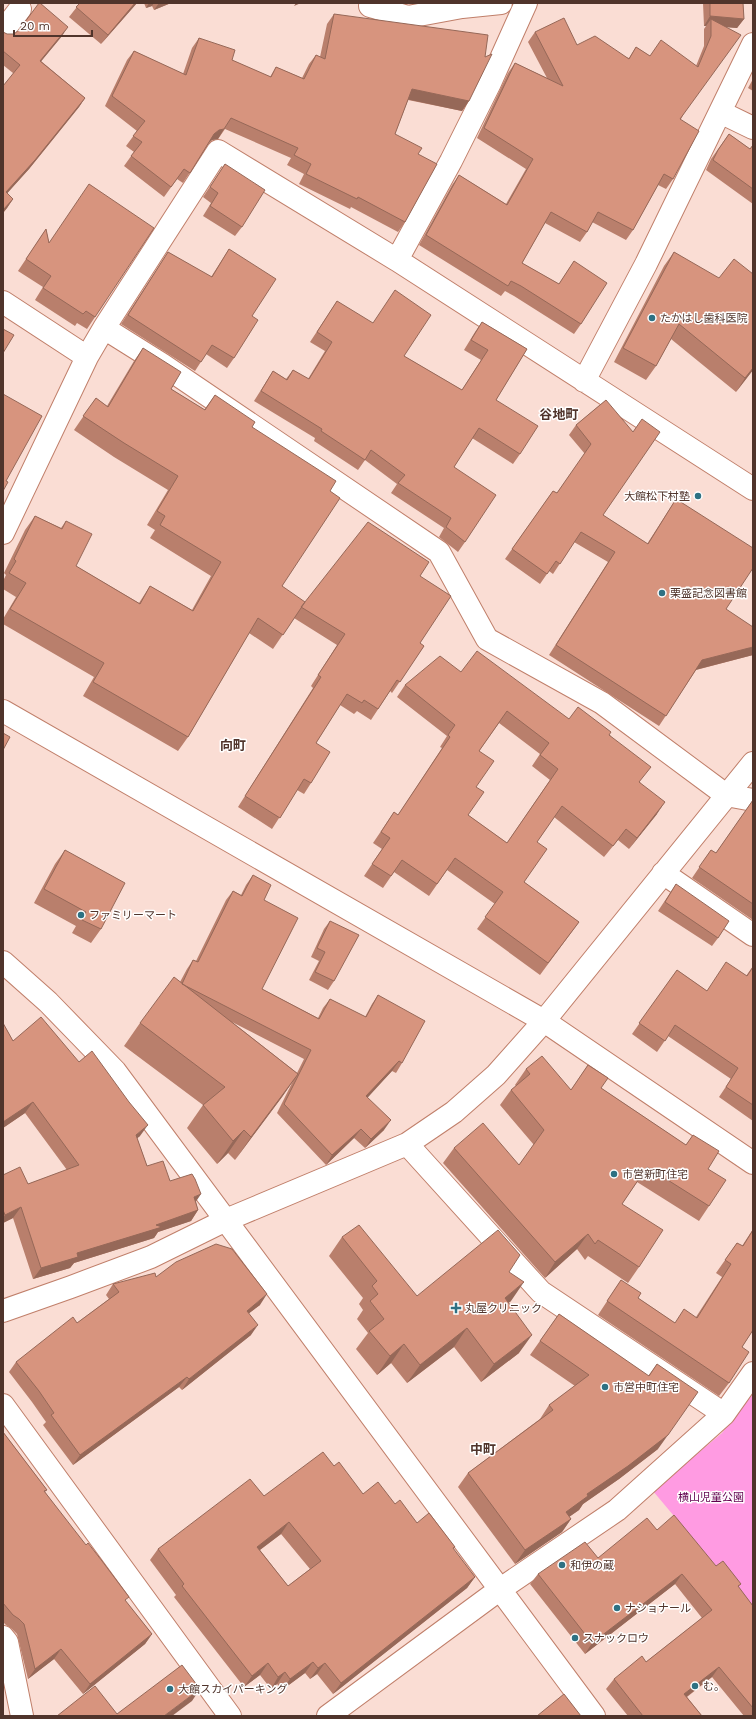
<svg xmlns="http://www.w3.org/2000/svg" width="756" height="1719" viewBox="0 0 756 1719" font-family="'Work Sans','Noto Sans JP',sans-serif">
  <rect width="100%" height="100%" fill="#faddd4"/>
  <!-- green -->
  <path fill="#ff9be2" d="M753,1394V1614L726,1578L653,1491L722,1433Z"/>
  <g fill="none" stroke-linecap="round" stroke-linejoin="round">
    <!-- minor casing -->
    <g stroke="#c07f6a" stroke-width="24">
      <path id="minor" d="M370,6L408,17L462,7L501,3
        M3,31L20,9
        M720,112L753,128
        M397,260L451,161L490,83L526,3
        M3,302L87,357L104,328L218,151L397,260L753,489
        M104,328L163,365L439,552L487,639L602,703L726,795L753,800
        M584,381L646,264L753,44
        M3,533L87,357
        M3,711L544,1021L753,1163
        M663,873L753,935
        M3,962L48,1002L115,1071L594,1716
        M407,1144L541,1292L724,1414
        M3,1311L71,1287L151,1257L226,1220L407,1144L454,1112L496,1075L544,1021L753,763
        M3,1405L230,1716
        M3,1637L7,1642L22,1716
        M328,1716L499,1590L617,1510L724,1414L753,1373"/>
    </g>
    <!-- minor -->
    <use href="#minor" stroke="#fff" stroke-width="22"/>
  </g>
  <!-- wall -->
  <path fill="#b97f6c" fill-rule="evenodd" d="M80,3H137L101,44L69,17Z
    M144,3H171L154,10L152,6L146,8Z
    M703,3H743L744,19L737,28L727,27L681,119L673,179L666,189L658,185L633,230L626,240L592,222L587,232L580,242L545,223L522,263L559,284L574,261L581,324L574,334L514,296L505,291L501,296L419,245L452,185L459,175L506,204L526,169L477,138L508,73L515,63L547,78L528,42L535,32L577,45L629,58L636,47L650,56L696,66L704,46V29L706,26H704Z
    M334,14L469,101L462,111L408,100L395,134L418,154L405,222L398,232L351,207L350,209L299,184L304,174L287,165L291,158L225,129L218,139L212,140L209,143L183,183L177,179L164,197L124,166L134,152L126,146L137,131L105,106L127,60L134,51L183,74L192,48L199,38L232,60L270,77L276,67L302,78L309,64L316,55L320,57L327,24Z
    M3,32L7,34L62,36L41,61L85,98L79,107L29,169L7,193L13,199L7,208L3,213L13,73L3,65Z
    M753,79V91L748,88Z
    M729,134L750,149L753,145V204L706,170L711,159Z
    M225,164L242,227L235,236L203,216L211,203L203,197Z
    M46,229L49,243L95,317L87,329L77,323L75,326L35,300L43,287L18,271Z
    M229,249L252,316L234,358L227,368L206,354L195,371L121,324L168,252L211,277Z
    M674,252L753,370L736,392L671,339L656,366L646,380L614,362L664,266Z
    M337,301L404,356L462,390L481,360L464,350L475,332L482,322L527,349L496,400L520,454L513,464L472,438L454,467L465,542L458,552L439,537L444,528L391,493L397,484L365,460L358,470L314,441L315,438L254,401L273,371L286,379L293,370L308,379L325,351L310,342Z
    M143,348L171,389L204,410L215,395L252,427L330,491L282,586L301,607L420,576V643L424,646L392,693L390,691L371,720L357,711L354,714L340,705L316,743L311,783L304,794L297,790L272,829L238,807L313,688L311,686L337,645L294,618L273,649L249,633L188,737L178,751L83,696L94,677L3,624V619L16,597L3,589V581L6,575L4,573L25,530L35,516L61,528L66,521L76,566L139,603L150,586L192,610L211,576L150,538L155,530L147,525L168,490L114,457L74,430L96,398L107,406L134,361Z
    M606,400L603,515L647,544L676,499L726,609L753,655L696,670L659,726L549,655L608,562L574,542L553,574L549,571L540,584L505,559L553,491L557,493L585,454L569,435L576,425Z
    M461,672L569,719L610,735L640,782L657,814L629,849L618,840L604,857L554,817L537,842L524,882L579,922L540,975L477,929L495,904L447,870L429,896L394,872L383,888L364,876L382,849L373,843L394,812L398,815L442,748L440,747L447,736L397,697L405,685ZM499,723L540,754L532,766L550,780L507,843L468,815L476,787L479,751Z
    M753,800V920L692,878L711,850L716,853Z
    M65,850L101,929L91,943L72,933L76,926L34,903L55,864Z
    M253,875L264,900L262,989L318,1018L323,1008L330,999L365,1017L372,1004L378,995L402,1063L396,1073L392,1071L367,1097L384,1130L365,1148L354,1138L326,1165L277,1113L293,1081L282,1097L235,1160L228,1153L217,1164L187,1128L203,1105L124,1046L140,1023L180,982L187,969L193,960L196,961L226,900L233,891L241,895L246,885ZM232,1022L304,1059L297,1073Z
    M676,884L718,938L712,946L658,911Z
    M330,921L334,981L328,990L309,980L319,961L311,957L324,929Z
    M753,966V1121L719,1097L731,1079L668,1036L657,1052L632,1034L677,970L707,991L746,976Z
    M3,1023L13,1041L140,1136L137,1138L147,1166L170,1181L196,1202L198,1210L191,1221L158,1232L154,1238L74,1263L70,1268L33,1279L13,1218L3,1223V1175L28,1184L67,1170L25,1113L3,1128Z
    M588,1065L601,1088L686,1145L693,1135L708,1169L709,1206L699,1221L637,1182L622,1204L639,1267L628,1283L588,1256L585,1260L577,1249L545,1278L443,1163L454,1148L519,1165L534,1145L500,1105L511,1090L516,1086L515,1085L526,1069L571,1090Z
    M753,1229V1330L742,1347L729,1383L719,1396L598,1315L621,1280L638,1298L675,1323L696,1317L722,1277L716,1273L737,1243L742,1246Z
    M342,1237L417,1296L509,1272L511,1301L508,1303L519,1353L481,1382L454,1347L407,1383L391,1363L377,1375L356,1349L368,1333L357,1319L363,1310L359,1304L363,1298L329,1256Z
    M156,1277L260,1305L249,1313L251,1335L182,1390L179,1387L73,1465L43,1425L46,1422L32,1402L9,1372L16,1362L77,1323L109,1299L106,1295L113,1284Z
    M559,1314L648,1376L657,1364L658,1449L619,1479L583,1504L579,1510L569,1517L571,1519L562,1532L515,1564L458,1487L468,1473L540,1419L549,1405L575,1386L530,1355Z
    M3,1432L47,1490L45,1492L126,1602L152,1634L145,1644L83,1694L54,1659L28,1679L17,1634L12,1629L6,1625L3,1622Z
    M334,1466L363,1494L395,1504L417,1523L455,1547L453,1549L475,1577L467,1588L333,1694L317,1674L310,1679L305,1673L282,1690L277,1684L271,1689L260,1675L244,1687L174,1597L176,1595L150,1560L158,1549L264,1496ZM281,1534L310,1569L288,1586L260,1550Z
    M657,1530L716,1566L741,1584L738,1587L753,1606V1716H744L712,1677L687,1697L702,1716H628L606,1689L614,1679L646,1662L702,1618L675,1584L585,1654L530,1584L538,1574L598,1558Z"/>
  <!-- shaded-wall -->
  <path fill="#966858" d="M135,3H137L101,44L108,35Z
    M149,3H154L152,6L146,8Z
    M159,3H171L154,10Z
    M296,3H301L294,6Z
    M405,3H415L409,4Z
    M710,16L744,19L737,28L711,26V19L706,26H704Z
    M68,27L62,36L34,70L40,61Z
    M412,89L469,101L462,111L406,99Z
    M85,98L79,107L29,169L3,198L6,192Z
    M224,129L218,139L212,140L207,144L214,134L219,130Z
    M13,199L7,208L3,213V210Z
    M753,368V370L736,392L745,378Z
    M753,647V655L695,670L702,660Z
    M665,802L657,814L629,849L637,838Z
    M399,1061L392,1071L360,1106L366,1096Z
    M298,1074L282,1097L235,1160L251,1137Z
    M33,1102L25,1113L3,1128V1122Z
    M391,1120L384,1130L365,1148L371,1139Z
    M148,1125L140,1136L128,1146L136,1135Z
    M361,1129L354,1138L326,1165L332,1155Z
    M244,1130L228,1153L217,1164L233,1141Z
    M201,1194L193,1206L194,1197Z
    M21,1207L13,1218L3,1223V1218L5,1215Z
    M198,1210L191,1221L158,1232L154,1238L74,1263L70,1268L33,1279L41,1268L77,1253Z
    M588,1234L577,1249L545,1278L555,1262Z
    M524,1282L511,1301L492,1317L505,1298Z
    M267,1294L260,1305L239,1321L247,1311Z
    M258,1325L251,1335L182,1390L189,1379Z
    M467,1328L454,1347L407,1383L420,1365Z
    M532,1335L519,1353L481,1382L494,1364Z
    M404,1344L391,1363L377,1375L390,1356Z
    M187,1377L179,1387L73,1465L80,1455Z
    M668,1435L658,1449L619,1479L583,1504L579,1510L556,1526L566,1512L587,1494Z
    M571,1519L562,1532L515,1564L525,1550Z
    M289,1522L281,1534L249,1558L257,1547Z
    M682,1574L675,1584L585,1654L592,1643Z
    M475,1577L467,1588L333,1694L341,1683Z
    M152,1634L145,1644L83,1694L90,1684Z
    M61,1649L54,1659L28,1679L35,1669Z
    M313,1662L305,1673L282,1690L290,1679Z
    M268,1663L260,1675L244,1687L252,1676Z
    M325,1663L317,1674L310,1679L318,1668Z
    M719,1667L712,1677L677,1704L684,1694Z
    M285,1672L277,1684L271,1689L278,1677Z
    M200,1689L192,1701L172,1716H164Z"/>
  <!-- building -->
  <path fill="#d7947e" stroke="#966858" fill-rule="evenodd" d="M39,3H40L68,27L40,61L85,98L35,160L6,192L13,199L3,210V86L20,65L3,51V32L7,34H14L19,30Z
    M80,3H135L108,35L76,7Z
    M710,3H743L744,19L710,16Z
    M334,14L488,35L485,57L492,54L469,101L412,89L395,134L422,148L418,154L437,164L405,222L358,197L357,199L306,174L311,164L294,155L298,148L231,118L224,129L219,130L214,134L190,173L184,169L171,187L131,156L142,142L133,136L145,121L112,96L134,51L186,75L199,38L235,50L232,60L271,77L276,67L304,79L316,55L325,59Z
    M564,18L577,45L595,36L629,59L636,47L650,56L661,40L698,67L711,36V19L741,35L680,119L699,131L673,179L664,174L633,230L598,212L587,232L551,212L522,263L559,284L574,261L607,283L581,324L521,286L511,281L508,286L426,235L459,175L507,205L533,159L484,128L515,63L563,86L535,32Z
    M729,134L750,149L753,145V189L713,160L718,150Z
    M225,164L265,190L242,227L210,206L218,193L210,187Z
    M89,184L154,228L95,317L86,311L83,314L43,288L51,276L26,259L46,229L49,243Z
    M229,249L276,279L252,316L258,320L234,358L212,345L201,362L128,315L168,252L212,277Z
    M674,252L719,278L734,259L753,274V368L745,378L679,324L656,366L623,348Z
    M395,290L431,315L404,356L462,390L488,350L471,340L482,322L527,349L496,400L538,426L520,454L479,428L454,467L496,495L465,542L446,527L451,518L398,483L405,475L371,450L365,460L321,431L322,429L261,391L273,371L287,380L293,370L309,379L332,342L317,332L337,301L373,323Z
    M3,329L14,335L3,353Z
    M143,348L181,372L171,389L205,410L215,395L255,422L252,427L336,481L330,491L340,498L282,586L305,602L283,635L258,618L188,737L93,682L104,663L10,609L26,583L9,573L16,561L14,559L35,516L62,529L66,521L92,534L76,566L140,604L150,586L193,611L221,562L160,525L165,516L157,511L178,476L124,443L83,416L96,398L108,407Z
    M3,394L42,416L6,481L8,482L3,491Z
    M606,400L633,432L642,419L660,432L603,515L648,544L676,499L753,548V568L726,609L753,627V647L702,660L666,716L556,645L615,552L581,532L560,564L556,561L547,574L512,549L553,491L557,493L591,444L576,425Z
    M368,522L429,562L420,576L451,596L420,643L424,646L400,682L397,680L378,709L364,700L362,703L347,694L316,743L330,752L311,783L304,779L280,818L245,796L321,677L318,675L345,634L301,607Z
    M477,651L569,719L578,707L611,732L609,735L651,767L639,782L665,802L637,838L626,829L613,846L562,806L537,842L547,849L524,882L579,922L548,963L485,917L503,892L455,858L437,884L402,860L391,876L372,864L390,838L381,832L394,812L398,815L450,737L448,735L455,725L405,685L440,656L461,672ZM507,711L549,743L540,755L558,769L507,843L468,815L484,792L476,787L494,761L479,751Z
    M3,733L10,737L3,750Z
    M753,800V904L699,867L711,850L716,853Z
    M65,850L125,883L101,929L82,920L86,912L44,889Z
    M253,875L271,885L264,900L298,918L262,989L319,1019L330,999L366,1017L378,995L425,1021L402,1063L399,1061L366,1096L391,1120L371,1139L361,1129L332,1155L284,1104L311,1050L182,984L193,960L198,962L233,891L242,896Z
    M676,884L729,921L718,938L665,902Z
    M330,921L359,935L334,981L315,972L325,952L317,948Z
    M726,962L747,976L753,967V1105L726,1087L738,1068L675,1025L665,1041L639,1023L677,970L707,991Z
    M174,977L298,1074L251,1137L244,1130L233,1141L203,1105L225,1087L140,1023Z
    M41,1017L79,1062L92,1051L129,1102L148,1125L136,1135L147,1166L163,1161L170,1181L192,1174L195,1179L201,1194L194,1197L198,1210L156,1225L162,1227L77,1253L78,1257L41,1268L21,1207L5,1215L3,1210V1175L20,1167L28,1184L79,1165L33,1102L3,1122V1023L13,1041Z
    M542,1056L571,1090L588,1065L608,1078L601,1088L686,1145L693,1135L719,1151L708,1169L726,1180L709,1206L647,1167L622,1204L663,1230L639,1267L598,1240L595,1244L588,1234L555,1262L454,1148L483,1123L519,1165L544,1130L511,1090L530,1074L526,1069Z
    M359,1225L417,1296L498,1230L520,1255L509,1272L524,1282L505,1298L532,1335L494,1364L467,1328L420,1365L404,1344L390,1356L369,1331L384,1319L370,1301L378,1294L372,1286L377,1281L342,1237Z
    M753,1230V1330L742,1347L749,1352L729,1383L607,1301L621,1280L641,1293L638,1298L675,1323L684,1309L697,1318L731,1264L725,1260L737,1243L743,1246Z
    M216,1244L232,1249L267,1294L247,1311L258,1325L189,1379L187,1377L80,1455L51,1415L54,1413L39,1391L16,1362L73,1317L77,1323L119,1292L113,1284L155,1273L156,1277L176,1262Z
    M559,1314L649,1376L657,1364L698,1392L668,1435L628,1466L587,1494L588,1496L566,1512L571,1519L525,1550L468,1473L553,1410L549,1405L589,1375L540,1341Z
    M3,1432L47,1490L44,1491L86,1545L88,1543L102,1561L129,1597L125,1600L152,1634L90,1684L61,1649L35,1669L24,1624L19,1619L13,1615L3,1603Z
    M323,1452L334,1466L339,1462L363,1494L378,1482L395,1504L400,1500L417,1523L429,1513L455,1547L453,1548L475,1577L341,1683L325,1663L318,1668L313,1662L290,1679L285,1672L278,1677L268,1663L252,1676L182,1586L184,1584L158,1549L250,1479L264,1496ZM289,1522L321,1561L288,1586L257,1547Z
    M674,1515L716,1566L723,1561L741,1584L738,1586L753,1606V1708L719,1667L684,1694L702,1716H643L614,1679L642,1656L646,1662L712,1610L682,1574L592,1643L538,1574L585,1542L598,1558L647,1518L657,1530Z
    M182,1665L200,1689L164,1716H57L95,1686L117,1714Z
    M564,1694L581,1716H537Z"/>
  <!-- markers -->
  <g fill="#2e7183" stroke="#fff" stroke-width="1.5">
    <circle cx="652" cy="318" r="4"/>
    <circle cx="698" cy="496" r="4"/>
    <circle cx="662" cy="593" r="4"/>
    <circle cx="81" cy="915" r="4"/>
    <circle cx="614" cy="1174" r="4"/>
    <path d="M454 1302h4v4h4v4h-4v4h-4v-4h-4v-4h4z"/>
    <circle cx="605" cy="1387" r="4"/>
    <circle cx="562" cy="1565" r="4"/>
    <circle cx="617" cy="1608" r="4"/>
    <circle cx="575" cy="1638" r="4"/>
    <circle cx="695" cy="1686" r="4"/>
    <circle cx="170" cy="1689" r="4"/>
  </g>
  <g text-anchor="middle" stroke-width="3" stroke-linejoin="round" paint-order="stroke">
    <!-- poi labels -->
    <g font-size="11" fill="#50342b" stroke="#fff" text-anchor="start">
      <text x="660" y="322">たかはし歯科医院</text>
      <text x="690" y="500" text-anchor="end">大館松下村塾</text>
      <text x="670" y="597">栗盛記念図書館</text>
      <text x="89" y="919">ファミリーマート</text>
      <text x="622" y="1178">市営新町住宅</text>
      <text x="465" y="1312">丸屋クリニック</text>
      <text x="613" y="1391">市営中町住宅</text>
      <text x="570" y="1569">和伊の蔵</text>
      <text x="625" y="1612">ナショナール</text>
      <text x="583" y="1642">スナックロウ</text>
      <text x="703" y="1690">む。</text>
      <text x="178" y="1693">大館スカイパーキング</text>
    </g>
    <!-- park labels -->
    <g font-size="11" fill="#61004f" stroke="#fff">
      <text x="711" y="1501">横山児童公園</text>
    </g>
    <!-- quarter labels -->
    <g font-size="13" font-weight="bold" fill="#50342b" stroke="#fff">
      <text x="559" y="419">谷地町</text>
      <text x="233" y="750">向町</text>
      <text x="483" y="1454">中町</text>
    </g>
  </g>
  <!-- border -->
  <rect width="756" height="1719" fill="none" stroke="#50342b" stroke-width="8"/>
  <!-- scale -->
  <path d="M14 30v6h78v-6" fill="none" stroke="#50342b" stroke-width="2"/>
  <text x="20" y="30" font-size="12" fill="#50342b" stroke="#ffffff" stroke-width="3" paint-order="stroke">20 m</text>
</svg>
